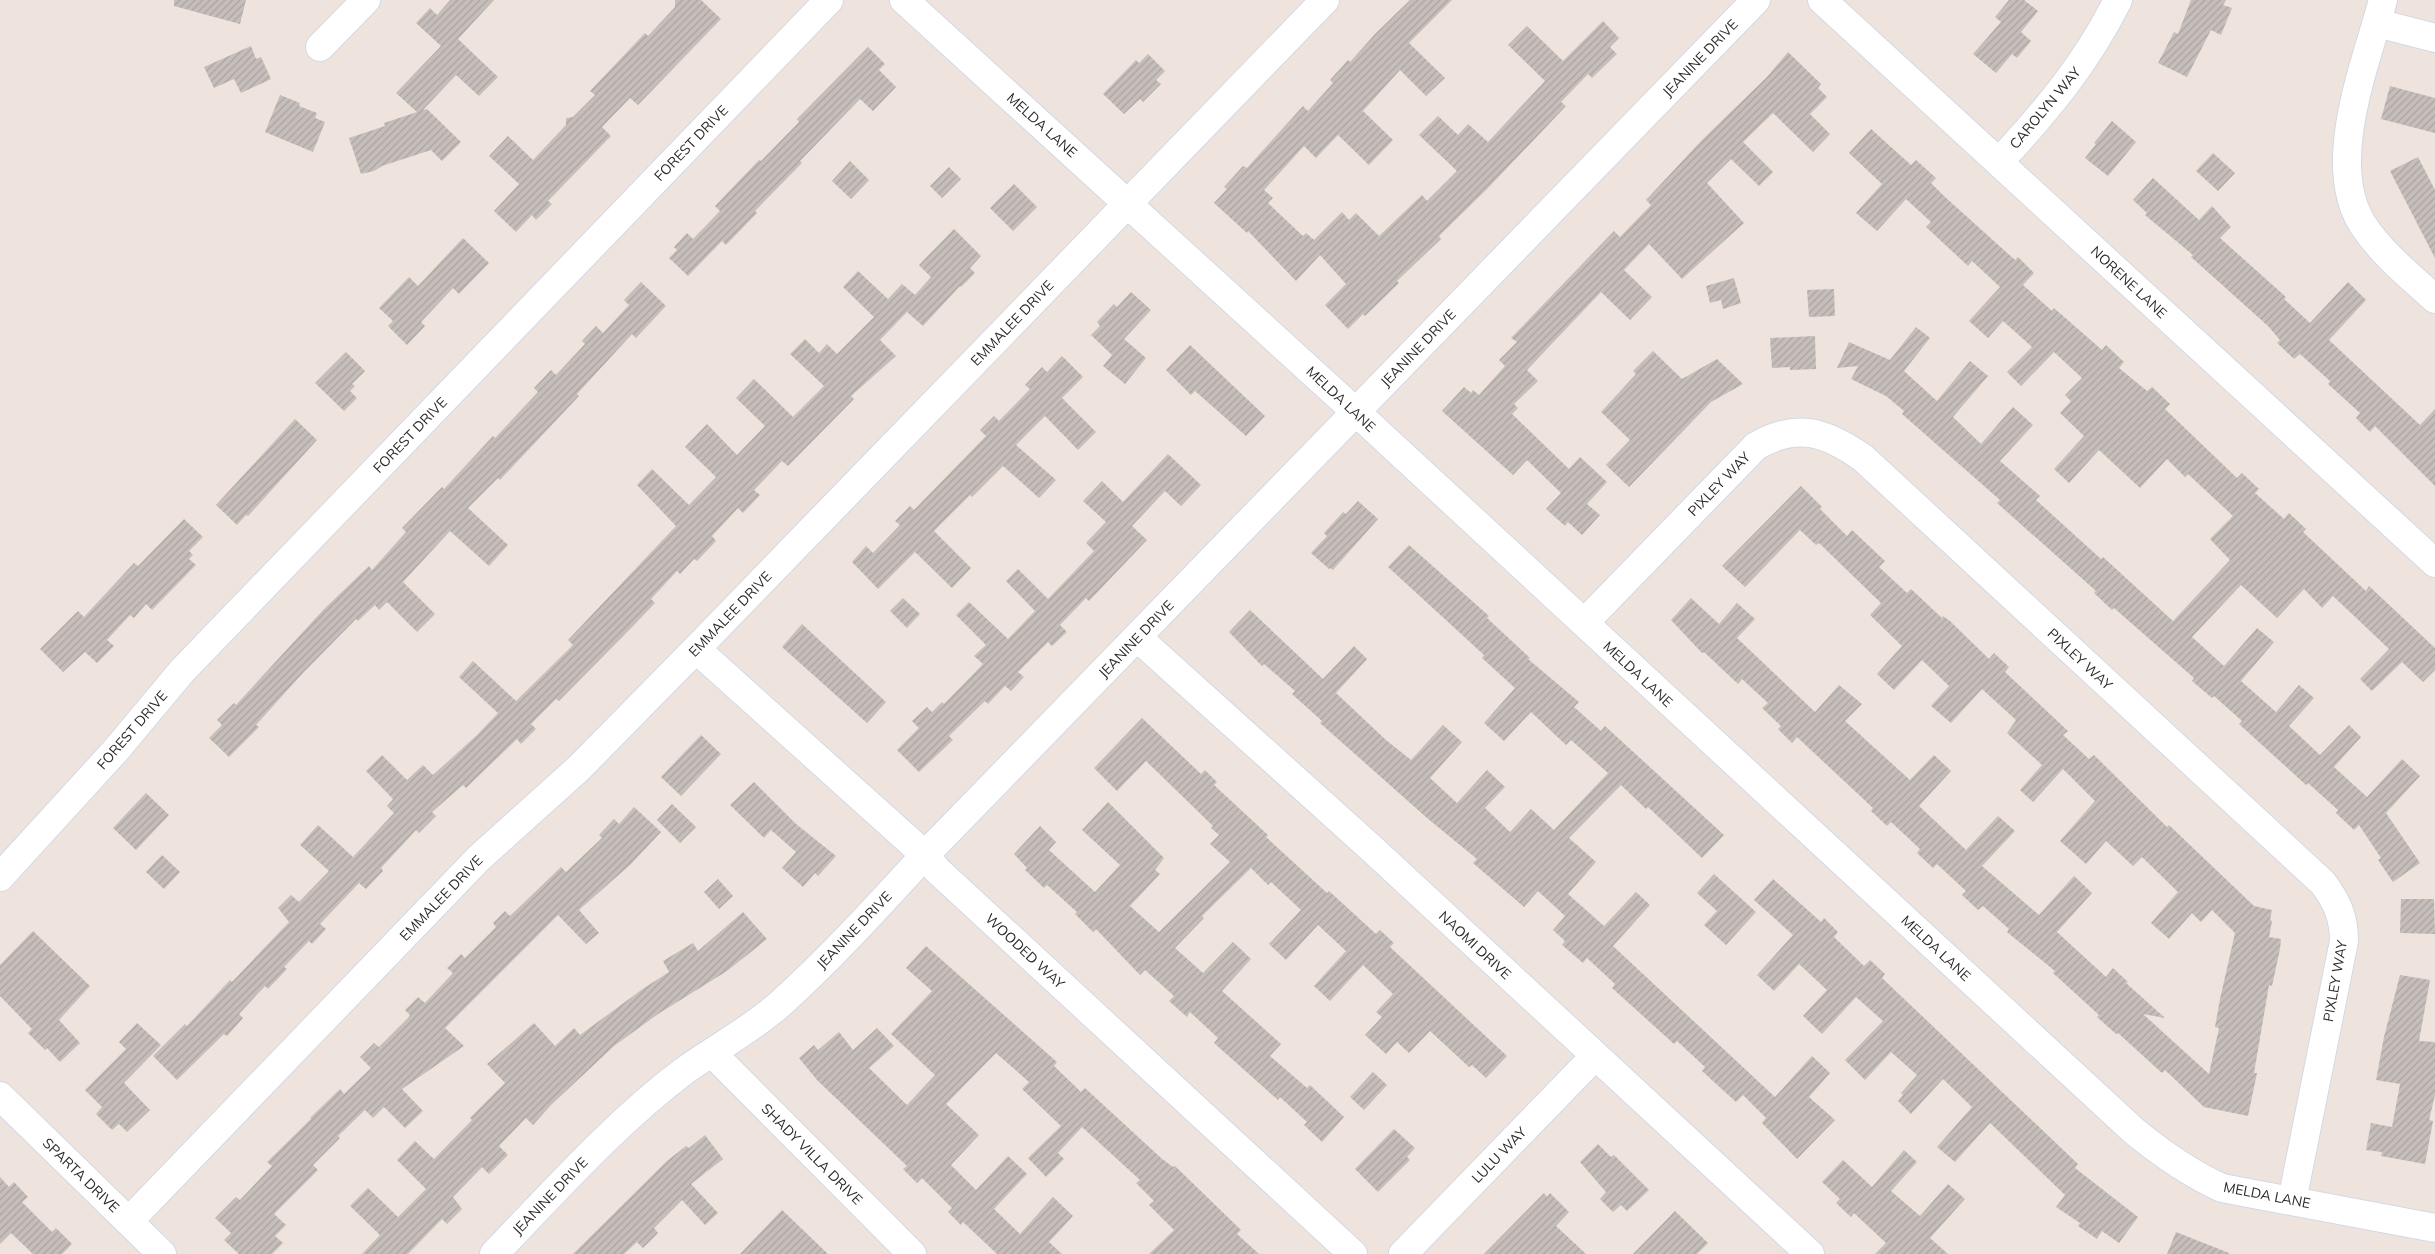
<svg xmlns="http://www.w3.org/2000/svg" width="2435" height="1254" viewBox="0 0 2435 1254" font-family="Mulish,sans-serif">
  <defs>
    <pattern id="building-hatch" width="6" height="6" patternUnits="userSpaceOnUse" patternTransform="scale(1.25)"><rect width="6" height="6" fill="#c6beba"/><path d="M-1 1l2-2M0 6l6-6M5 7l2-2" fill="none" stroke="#aaa3a0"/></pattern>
  </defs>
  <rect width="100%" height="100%" fill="#eee4dd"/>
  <!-- building -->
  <path fill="url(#building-hatch)" d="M174,0H246L240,24L174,6Z
    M450,0H494L458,39L498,77L479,96L456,75L423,110L427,109L461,142L442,161L431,150L382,166L374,171L361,174L349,138L385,126L384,123L417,112L396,93L441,46L416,23L430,8L437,15Z
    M675,0H701L721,19L638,105L630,98L602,127L611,136L548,201L552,204L536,220L532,215L516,232L494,211L519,184L489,156L508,136L533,160L566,125V118L573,117L595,95L590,91L645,33L648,36L675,7Z
    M1410,0H1452L1409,43L1445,78L1426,96L1400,70L1363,111L1393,140L1369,165L1338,135L1316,158L1304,146L1264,190L1273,198L1268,203L1303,236L1306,233L1314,240L1342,212L1349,220L1356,213L1379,236L1422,195L1427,201L1457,171L1419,135L1438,116L1458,135L1468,124L1488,142L1545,81L1508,45L1527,26L1563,61L1603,21L1619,38L1610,47L1617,54L1592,78L1588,74L1561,102L1566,106L1487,189L1439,236L1441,239L1397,281L1399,283L1365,316L1363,314L1348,329L1325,305L1346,284L1320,255L1296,281L1248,231L1247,233L1214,203L1227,189L1224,187L1243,166L1247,168L1303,106L1308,111L1333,83L1330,80L1348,60L1350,62L1375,34Z
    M2009,0H2024L2038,11L2021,32L2031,41L2017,58L2012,54L1996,73L1973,54L2001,22L1995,17Z
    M2191,0H2226L2223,5L2232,8L2221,35L2211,30L2187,77L2158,63L2174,32L2178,34Z
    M251,46L256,59L261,57L271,79L241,93L234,79L214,88L204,67Z
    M868,47L885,64L879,70L896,87L873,111L860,99L800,161L802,163L755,211L757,213L726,245L722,241L688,276L669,258L677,250L674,247L687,233L693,239L720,211L715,206L759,160L761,161L799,122L797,119Z
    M1788,52L1821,84L1818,88L1827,97L1810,114L1830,134L1813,152L1773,113L1743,142L1773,172L1759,186L1731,159L1707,183L1744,223L1682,279L1649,244L1624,270L1652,297L1630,320L1601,292L1527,370L1538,381L1514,404L1518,408L1512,414L1569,469L1580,457L1607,482L1587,504L1600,515L1582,535L1568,522L1565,526L1546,509L1561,493L1527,460L1513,475L1442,411L1464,387L1471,393L1473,390L1479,395L1505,366L1499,360L1517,342L1511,338L1614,231L1620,237L1651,205L1646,200L1702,140L1767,77Z
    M1148,54L1165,71L1156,80L1161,84L1143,102L1140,99L1124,114L1103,94L1136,60L1139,63Z
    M2390,86L2435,98V133L2381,119Z
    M280,95L300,103L299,106L317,113L315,118L325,122L313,152L265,132Z
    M2112,121L2136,142L2108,176L2085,158L2096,144L2094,143Z
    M1871,129L1911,165L1916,160L1936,178L1931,183L1945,197L2015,260L2018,257L2034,273L2023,285L2052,311L2054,308L2102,350L2106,345L2124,362L2119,368L2147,391L2152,387L2170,404L2165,409L2237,478L2242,473L2259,489L2255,493L2284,519L2289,513L2306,529L2303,532L2366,591L2369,586L2435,648V670L2423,682L2402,662L2372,691L2360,679L2389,649L2333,596L2322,608L2304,589L2277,618L2241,585L2192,637L2224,666L2257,628L2274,642L2241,681L2276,712L2299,685L2314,698L2289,726L2320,755L2349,725L2361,737L2334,767L2367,797L2402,759L2420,776L2386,813L2420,863L2393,882L2378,860L2381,858L2359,825L2354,830L2336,813L2338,810L2308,783L2306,785L2239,724L2242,721L2214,696L2212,698L2192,681L2194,678L2114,608L2112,610L2094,593L2096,591L1997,503L2000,500L1902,414L1904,411L1886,396L1851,379L1858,366L1837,368L1849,342L1890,360L1916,327L1930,338L1904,371L1937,401L1970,361L1988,376L1953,417L1981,444L2013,407L2033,425L2000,461L2040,496L2036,500L2101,559L2103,557L2173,621L2230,560L2210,539L2233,516L2188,474L2185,477L2167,459L2140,488L2099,450L2069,483L2054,469L2084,436L2060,413L2071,401L2065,395L2082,378L2054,352L2021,386L2007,372L2032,347L2003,321L1988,338L1969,321L2000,287L1972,261L1968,266L1926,227L1931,222L1906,199L1877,231L1856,213L1882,184L1849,153Z
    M2213,153L2235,173L2218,191L2196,171Z
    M2418,157L2435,190V258L2390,171Z
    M850,161L869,180L851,199L832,181Z
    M949,167L961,179L942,198L930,186Z
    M2153,178L2199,220L2212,206L2231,227L2220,238L2286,297L2284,299L2310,323L2348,282L2366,300L2329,340L2420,425L2435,409V486L2375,426L2370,432L2356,418L2360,413L2328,384L2330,381L2300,354L2294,359L2277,343L2280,340L2268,326L2191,257L2193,255L2145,215L2147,213L2133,200Z
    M1014,184L1037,207L1013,231L990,208Z
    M954,229L981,256L970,268L975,273L961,287L960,286L923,326L907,312L880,340L896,356L851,396L854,399L788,466L782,461L754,490L760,495L743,513L738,508L712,536L716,541L697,561L694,559L680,574L677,571L651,599L655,603L631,628L559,701L556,699L531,724L536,729L521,744L517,739L466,788L463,785L432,812L436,816L419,833L416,830L381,868L383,871L366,889L359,883L320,924L326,929L312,944L309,941L284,967L287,969L268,989L265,986L239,1014L243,1018L227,1036L224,1034L177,1080L153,1056L185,1024L187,1026L230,980L232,982L289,922L278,908L291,895L299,902L329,871L300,845L318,825L353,857L394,813L387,806L393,799L366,771L382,755L407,780L423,765L433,775L477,735L498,713L459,677L473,661L516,701L573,645L568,640L676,526L637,485L652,469L689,505L716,477L685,447L707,424L737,455L765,426L736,398L754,379L793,417L824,386L790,354L805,339L819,353L827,344L837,354L874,317L843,287L858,271L888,299L902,284L915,295L931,277L919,265Z
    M463,238L489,263L459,294L453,288L421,322L425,326L407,345L388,326L393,321L379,308L409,277L418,286Z
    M1734,278L1741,303L1723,309L1721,300L1710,303L1706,286Z
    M641,282L666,306L636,338L632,334L577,394L579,396L500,480L498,478L468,508L508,545L489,566L450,531L403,582L435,614L417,632L387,602L379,610L375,605L358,621L356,619L301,675L256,725L259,727L229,757L209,738L222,725L217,720L234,703L236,705L324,609L369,566L372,570L406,532L402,528L442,487L444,489L493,436L495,438L538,392L534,388L551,370L556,375L585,344L582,341L596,326L603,333L629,305L624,300Z
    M1834,289L1835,316L1809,317L1807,290Z
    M1131,292L1151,310L1124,339L1146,358L1125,384L1103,366L1112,355L1091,335L1100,326L1097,322L1114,304L1117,307Z
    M1815,336L1816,369L1790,370V367L1772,368L1770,338Z
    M1190,345L1265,416L1246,436L1195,391L1191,395L1166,370Z
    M1653,351L1682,379L1717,359L1743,384L1711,402L1629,487L1606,465L1630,440L1601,412L1636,374L1633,371Z
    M346,352L365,371L352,384L355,386L350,391L357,398L344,411L315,383Z
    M1062,356L1083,377L1062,398L1096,432L1078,450L1045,416L1016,445L1056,480L1039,498L1003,466L972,497L970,495L934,531L971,568L952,588L915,552L878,589L852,562L866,546L873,553L900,525L895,521L910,506L914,510L986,436L980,430L994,416L999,421L1030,389L1025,385L1042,367L1047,372Z
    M295,419L317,440L248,516L246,515L237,525L216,505Z
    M1168,454L1201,485L1181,506L1165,491L1132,526L1147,540L1089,601L1086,598L1060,625L1067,632L1052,646L1048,642L1018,672L1024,677L1011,691L1005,686L988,704L985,701L949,736L953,740L919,772L897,750L919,728L912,721L927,707L932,712L942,702L944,704L983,664L974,656L986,645L956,615L969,602L1008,639L1035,611L1006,581L1018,569L1048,599L1094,551L1086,543L1106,522L1083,501L1102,481L1123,502Z
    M1801,486L1822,507L1820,509L1847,536L1852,530L1885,561L1879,567L1907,593L1911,589L1942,618L1943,616L1950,621L1989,659L1994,653L2009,667L2005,672L2068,731L2063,735L2089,759L2094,755L2167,827L2169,825L2254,906L2272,910L2270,920L2272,921L2269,937L2281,939L2280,949L2272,986L2269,985L2254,1073H2257L2248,1116L2204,1107L2165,1070L2162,1073L2118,1033L2116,1034L2097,1017L2099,1015L2053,973L2055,971L2007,932L2009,929L1983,906L1978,910L1962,895L1966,891L1937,864L1933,868L1917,853L1920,849L1891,822L1887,826L1871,811L1873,808L1797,737L1792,743L1778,729L1781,726L1762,708L1768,703L1742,679L1738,684L1704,652L1702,653L1671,620L1691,598L1719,624L1737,603L1755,619L1737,638L1815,712L1839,685L1862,704L1845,721L1910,780L1934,755L1951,771L1919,806L1966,850L1998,816L2015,831L1982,866L2039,915L2074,876L2092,893L2057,932L2106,977L2113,968L2128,982L2126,983L2165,1018L2143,1014L2209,1074L2219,1028L2215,1027L2220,999L2235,933L2212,910L2201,922L2192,913L2169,939L2151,923L2178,892L2142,857L2133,866L2106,841L2086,864L2060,841L2095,801L2063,769L2033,802L2020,790L2042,765L2007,733L2016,720L1982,689L1951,723L1931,706L1949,686L1922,660L1894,690L1877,674L1902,646L1870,615L1881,603L1819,543L1816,545L1800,530L1745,587L1722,566Z
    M1358,501L1378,519L1333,570L1330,568L1329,569L1311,553L1327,536L1324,533L1343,512L1346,514Z
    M184,519L203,537L189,551L193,555L189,559L196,565L152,610L146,604L134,618L130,615L107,640L114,646L97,663L85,652L63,672L40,649L78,611L84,617L134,563L138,566Z
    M1409,545L1489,616L1487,618L1530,658L1528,659L1579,702L1574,707L1601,731L1605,726L1724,835L1702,858L1648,807L1646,809L1621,785L1569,838L1596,862L1568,894L1604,926L1636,892L1650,905L1613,946L1775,1097L1812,1056L1830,1073L1809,1097L1835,1120L1797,1159L1762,1123L1766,1118L1743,1095L1736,1102L1702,1071L1705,1067L1677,1041L1674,1044L1612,988L1615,984L1587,958L1583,963L1562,945L1565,941L1553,930L1565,916L1538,891L1524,907L1473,863L1477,859L1427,818L1320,723L1322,721L1292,694L1295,691L1264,664L1262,666L1229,632L1250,610L1323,679L1354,646L1367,659L1336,693L1386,740L1411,760L1443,725L1462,742L1430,778L1457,803L1487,770L1505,787L1485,808L1510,832L1531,809L1554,830L1608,773L1571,740L1566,745L1531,712L1504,741L1484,723L1515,688L1482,658L1484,655L1388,567Z
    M903,598L920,614L907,628L890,611Z
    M802,624L886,702L867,723L782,647Z
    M1142,718L1201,774L1205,770L1217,782L1214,785L1268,835L1266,837L1327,893L1329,891L1376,934L1380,930L1394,943L1390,947L1507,1056L1486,1078L1472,1065L1469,1067L1430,1031L1409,1053L1397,1042L1386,1054L1365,1035L1382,1017L1376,1012L1393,994L1363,965L1330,1001L1314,986L1346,951L1318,925L1286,960L1269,944L1301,910L1271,882L1268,885L1251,868L1202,916L1204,918L1175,948L1203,973L1233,942L1251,959L1222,991L1281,1044L1270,1056L1307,1088L1310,1085L1344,1117L1322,1142L1304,1125L1307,1122L1280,1097L1278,1100L1214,1043L1218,1038L1190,1012L1187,1017L1169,1001L1174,996L1145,970L1140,975L1096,929L1093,932L1075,914L1077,912L1047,885L1044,888L1025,870L1027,868L1014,854L1040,826L1056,842L1049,850L1095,892L1120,865L1082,830L1108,802L1164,858L1155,870L1160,874L1130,906L1159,932L1230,862L1210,844L1219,835L1211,828L1213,826L1146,761L1117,791L1094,768Z
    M701,735L721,754L681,796L661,777Z
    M754,782L796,824L836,856L818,876L815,873L803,887L782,868L796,852L771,830L764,838L730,805Z
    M146,793L169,815L136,850L113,828Z
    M672,804L696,827L680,843L657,820Z
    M634,807L661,832L631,864L579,910L599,933L586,944L558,915L445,1028L464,1046L402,1089L423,1111L405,1128L384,1107L373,1118L365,1110L338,1136L340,1138L313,1165L318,1170L274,1214L286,1225L275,1236L283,1243L272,1254H239L224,1240L231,1233L215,1218L236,1197L240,1200L272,1166L267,1162L311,1119L310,1118L340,1089L344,1094L371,1068L360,1057L374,1043L379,1047L408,1018L410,1015L405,1010L418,997L425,1003L453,973L447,968L461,954L465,958L496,927L493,923L505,911L510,916L561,867L566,872L602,838L599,835L614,819L619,824Z
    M162,855L180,872L164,889L146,872Z
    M1714,874L1756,912L1726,945L1704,925L1717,911L1697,893Z
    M718,879L733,896L719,909L704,892Z
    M1773,879L1821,922L1824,918L1838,932L1834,937L1864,966L1870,960L1885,974L1882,978L2078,1164L2075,1168L2138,1217L2119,1243L2102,1231L2097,1239L2078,1226L2080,1223L2056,1207L2065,1195L1990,1123L1955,1162L1937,1147L1972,1107L1943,1079L1911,1114L1898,1101L1903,1095L1901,1093L1917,1075L1891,1052L1865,1080L1845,1060L1883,1021L1856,997L1822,1034L1803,1016L1827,990L1799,964L1774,991L1757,975L1793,935L1754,900Z
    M2401,899H2434L2435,934L2400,933Z
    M743,912L767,939L727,971L658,1014L614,1046L551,1105L533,1125L526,1118L499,1146L508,1155L489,1174L482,1167L453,1197L462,1209L447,1224L442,1219L408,1254H362L380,1235L350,1206L368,1188L398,1217L426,1189L397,1160L415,1141L434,1159L472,1120L470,1118L505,1083L487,1064L534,1023L555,1046L574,1028L580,1035L644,988L669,972L663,961L693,943L698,951Z
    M33,931L90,986L59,1020L80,1043L60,1062L47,1048L45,1050L28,1033L32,1029L0,996V965Z
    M926,946L1057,1062L1054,1066L1081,1092L1085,1088L1161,1158L1173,1167L1175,1166L1241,1230L1237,1234L1259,1254H1149L1174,1230L1149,1205L1154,1201L1136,1183L1140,1180L1082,1127L1058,1153L1064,1159L1046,1177L1028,1158L1061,1126L1022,1089L1029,1082L996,1053L946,1104L979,1135L951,1165L976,1190L1008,1156L1027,1174L994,1209L1020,1234L1053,1197L1073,1216L1049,1242L1062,1254H997L963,1222L961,1225L948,1212L952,1208L922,1178L917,1183L903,1169L907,1166L817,1080L799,1058L814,1045L818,1050L839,1032L853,1050L877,1028L894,1046L869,1068L907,1105L935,1075L891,1034L932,991L906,968Z
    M2400,975L2430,980L2419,1041L2435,1042V1095L2429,1120L2433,1121L2425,1164L2381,1156L2382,1152L2366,1150L2371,1123L2392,1127L2400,1084L2376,1080L2384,1037Z
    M137,1023L161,1045L124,1083L150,1110L127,1132L119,1124L112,1130L96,1114L102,1107L85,1090L126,1049L119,1042Z
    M1373,1072L1387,1085L1364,1110L1350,1097Z
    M1394,1129L1415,1148L1407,1157L1410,1160L1378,1192L1355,1169Z
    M705,1135L723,1159L691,1184L718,1213L705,1225L682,1200L654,1228L658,1233L643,1248L637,1242L624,1254H573L667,1161L686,1146L689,1148Z
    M1598,1144L1611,1157L1614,1155L1649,1190L1627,1211L1621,1205L1613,1212L1600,1199L1606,1192L1580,1162Z
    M1904,1150L1917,1162L1891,1191L1920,1216L1948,1184L1965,1199L1930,1238L1948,1254H1875L1886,1243L1854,1213L1851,1217L1836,1203L1840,1199L1822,1182L1843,1160L1872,1187Z
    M0,1177L9,1187L14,1182L28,1197L22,1202L52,1232L56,1228L72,1244L62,1254H33L11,1233L0,1244Z
    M1544,1193L1547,1197L1550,1193L1569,1212L1556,1226L1586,1254H1484Z
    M782,1210L802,1229L828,1254H740Z
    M1675,1211L1708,1243L1697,1254H1633Z
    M2176,1232L2229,1253V1254H2167Z"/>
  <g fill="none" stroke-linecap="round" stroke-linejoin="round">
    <!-- minor casing -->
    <g stroke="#d2d9e5" stroke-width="30">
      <path id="minor" d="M904,0L1357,413L2134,1131C2162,1154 2189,1173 2222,1188L2435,1228
        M1822,0L2435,563
        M2383,0C2366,64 2324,164 2363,225C2382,254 2410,276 2435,299
        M2377,23L2435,38
        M320,47L366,0
        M1999,162C2047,110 2086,64 2118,0
        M1584,623L1756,446C1797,422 1826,432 1863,458L2323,883C2337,902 2344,917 2344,941L2292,1201
        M1138,638L1371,848L1810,1254
        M696,649L925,855L937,870L1353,1254
        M0,877L116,750L182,671L829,0
        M712,1053L912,1254
        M0,1096L162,1254
        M129,1221L479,858L579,768L696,649L1325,0
        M494,1254C555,1191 614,1124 684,1071C716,1048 751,1030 780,1004C831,958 878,906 925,855L1756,0
        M1403,1254L1595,1056"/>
    </g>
    <!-- minor -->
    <use href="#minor" stroke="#fff" stroke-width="28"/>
  </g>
  <g text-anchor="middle" stroke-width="4" stroke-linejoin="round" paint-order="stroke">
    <!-- street labels -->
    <g font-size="14" fill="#2b2b2b" stroke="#fff">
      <text transform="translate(1700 58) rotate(-46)" y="5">JEANINE DRIVE</text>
      <text transform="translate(2045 108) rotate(-50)" y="5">CAROLYN WAY</text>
      <text transform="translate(1042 125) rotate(42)" y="5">MELDA LANE</text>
      <text transform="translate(691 143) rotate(-46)" y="5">FOREST DRIVE</text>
      <text transform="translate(2129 282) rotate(43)" y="5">NORENE LANE</text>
      <text transform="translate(1012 323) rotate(-46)" y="5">EMMALEE DRIVE</text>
      <text transform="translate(1418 348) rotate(-46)" y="5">JEANINE DRIVE</text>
      <text transform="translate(1341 399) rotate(43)" y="5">MELDA LANE</text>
      <text transform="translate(410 435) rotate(-46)" y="5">FOREST DRIVE</text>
      <text transform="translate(1719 484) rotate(-46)" y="5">PIXLEY WAY</text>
      <text transform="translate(730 614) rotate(-46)" y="5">EMMALEE DRIVE</text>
      <text transform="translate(1136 639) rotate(-46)" y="5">JEANINE DRIVE</text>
      <text transform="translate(2080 659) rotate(43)" y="5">PIXLEY WAY</text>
      <text transform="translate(1638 674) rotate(43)" y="5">MELDA LANE</text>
      <text transform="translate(132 730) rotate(-49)" y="5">FOREST DRIVE</text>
      <text transform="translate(441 898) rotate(-46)" y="5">EMMALEE DRIVE</text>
      <text transform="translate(854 930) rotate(-46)" y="5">JEANINE DRIVE</text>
      <text transform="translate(1475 945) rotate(43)" y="5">NAOMI DRIVE</text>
      <text transform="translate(1936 948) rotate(43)" y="5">MELDA LANE</text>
      <text transform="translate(1025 951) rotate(43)" y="5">WOODED WAY</text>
      <text transform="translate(2335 981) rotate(-80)" y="5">PIXLEY WAY</text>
      <text transform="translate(812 1154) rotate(45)" y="5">SHADY VILLA DRIVE</text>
      <text transform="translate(1499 1155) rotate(-46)" y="5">LULU WAY</text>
      <text transform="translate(81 1175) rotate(44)" y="5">SPARTA DRIVE</text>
      <text transform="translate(2267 1195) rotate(11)" y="5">MELDA LANE</text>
      <text transform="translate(550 1196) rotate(-46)" y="5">JEANINE DRIVE</text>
    </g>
  </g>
</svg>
